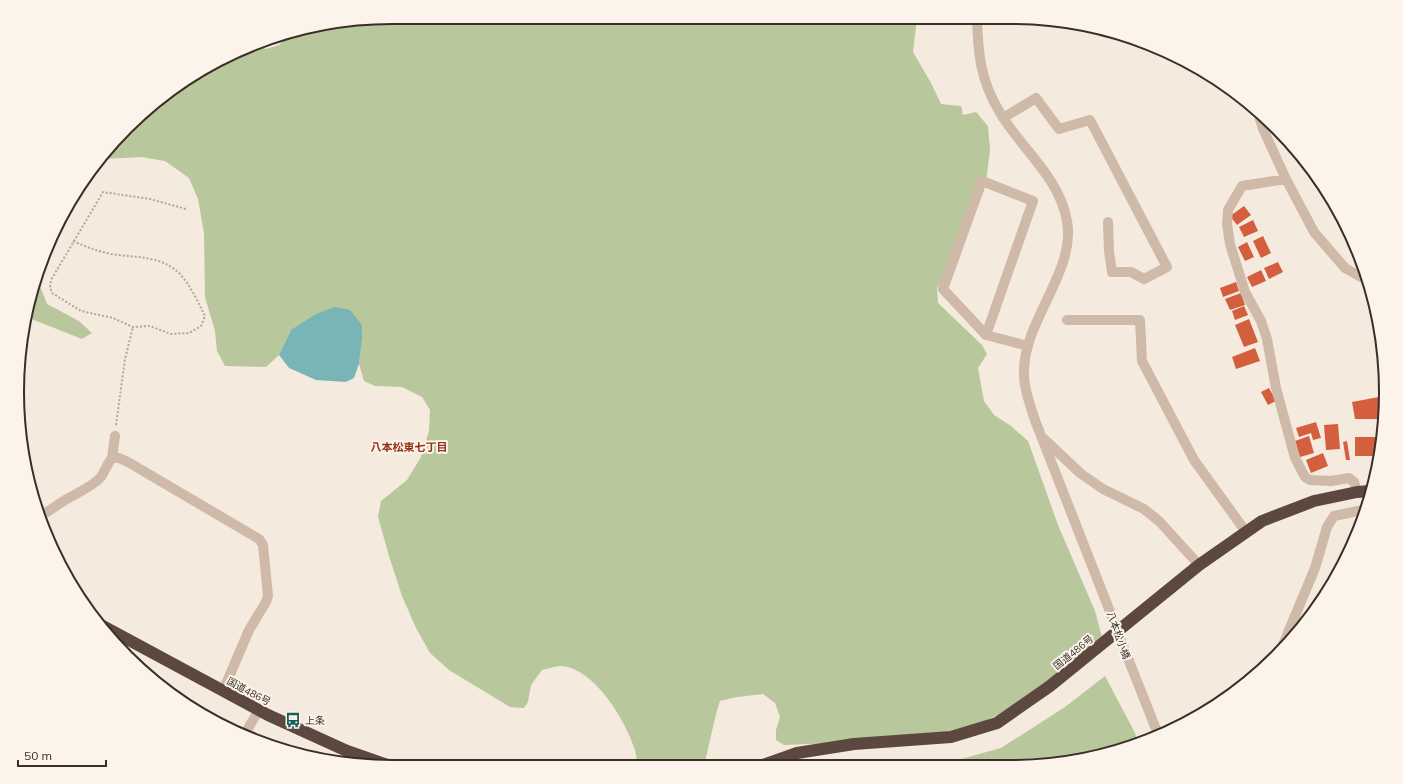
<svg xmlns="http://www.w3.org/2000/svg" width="1403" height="784" viewBox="0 0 1403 784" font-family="Mulish,'Noto Sans JP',sans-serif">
  <rect width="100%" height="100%" fill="#f5eade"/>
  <!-- green -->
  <path fill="#b9c79c" d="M392,17L917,18L913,52L931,83L941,104L961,106L963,115L976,112L988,126L990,150L986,182L950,270L937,288L938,303L982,345L987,354L978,368L984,401L994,415L1011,426L1028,441L1058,525L1095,611L1102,637L1045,684L1005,712L980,723L951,732L834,743L784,745L776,740V730L780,717L775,703L763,694L737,697L720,701C713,722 710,744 704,765H638C637,760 636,755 635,750C626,721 594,667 560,666C555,666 548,669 542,670L531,685L528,702L524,708L510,707L449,670L430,653L416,628L402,596L389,556L378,517L381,501L407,480L421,457L429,431L430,410L422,397L402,387L375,386L364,381L359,364L362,340L291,330L279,355L266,367L225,366L217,351L215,331L205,297L204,233L198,199L189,178L165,161L141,157L104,159L102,161L164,94L257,45L266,49L279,45L290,34Z
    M37,278L47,304L79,321L92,333L82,339L34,320L28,316L30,295Z
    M1105,676L1134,731L1139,743L1132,747L1060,764H926L954,761L1001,748L1065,707Z"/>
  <!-- water -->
  <path fill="#79b5b6" d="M334,307L350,310L362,325V340L359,364L354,378L346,382L316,380L289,368L279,355L291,330L316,314Z"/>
  <!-- building -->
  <path fill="#d35f3e" d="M1244,206L1251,215L1237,225L1230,216Z
    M1253,220L1258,231L1244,237L1239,227Z
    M1263,236L1271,253L1261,258L1253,241Z
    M1247,242L1254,257L1245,261L1238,247Z
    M1278,262L1283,272L1269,279L1264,268Z
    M1261,270L1266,281L1252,287L1247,277Z
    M1236,282L1239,291L1223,297L1220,288Z
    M1241,293L1245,305L1230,310L1225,299Z
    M1244,306L1248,315L1235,320L1232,311Z
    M1249,319L1258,342L1244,347L1235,325Z
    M1255,348L1260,361L1236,369L1232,357Z
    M1269,388L1276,401L1268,405L1261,392Z
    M1384,396L1383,419H1355L1352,402Z
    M1316,422L1321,438L1313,440L1311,433L1299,437L1296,428Z
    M1338,424L1340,449L1326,450L1324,425Z
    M1309,436L1314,453L1300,457L1295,441Z
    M1355,437H1383L1379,456H1355Z
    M1347,441L1350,460H1346L1343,442Z
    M1323,453L1328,466L1311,473L1306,460Z"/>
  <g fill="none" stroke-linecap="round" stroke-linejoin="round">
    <!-- path -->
    <path stroke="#bba392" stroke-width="2" stroke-dasharray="2 2" stroke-linecap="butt" d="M73,241C86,247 97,251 111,254C136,258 161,255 180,274C191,286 198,302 205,316L201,326L189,333L171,334L150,326L133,327L113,318L81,311L52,293L50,287L51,280L103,192L150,199L186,209
      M116,425L125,359L133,327"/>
    <!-- minor -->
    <path stroke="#cfb9a8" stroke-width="10" d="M977,18C978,53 980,79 999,111C1020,148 1059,176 1067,221C1076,271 1025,319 1024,370C1023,387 1031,408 1036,423L1107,604
      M1257,109L1263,129L1286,179L1314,232L1345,268L1368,281
      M1003,118L1036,98L1059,129L1090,120L1167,267L1144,279L1131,272H1112L1109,251L1108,222
      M1286,179L1242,186L1228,210L1227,224L1230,244L1245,292L1261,321L1267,339L1276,388L1295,458L1305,477L1310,480L1331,481L1349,478L1354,482L1357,492
      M1067,320H1140L1142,361L1194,460L1246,532
      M986,335L1033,201L982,181L943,289L986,335L1028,346
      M1044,439L1080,473L1103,489L1144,509L1159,521L1199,565
      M112,458L115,436
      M41,515C49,512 54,507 62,502C74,494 91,488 101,477C105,471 107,464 112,458H119L128,462L259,539L263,545L268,596L266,602L249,630L223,691
      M1280,652L1315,568L1327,527L1334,516L1367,509
      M1131,666L1158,734
      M244,735L259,710
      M347,751L357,764"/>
    <!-- highway -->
    <path stroke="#5d483f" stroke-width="12" d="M101,625L268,715L347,751L390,766
      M763,765L797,753L854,744L951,737L997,723L1050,686L1199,565L1262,521L1314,501L1357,492L1371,491"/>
    <!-- minor-bridge -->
    <path stroke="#cfb9a8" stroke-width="10" d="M1107,604L1131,666"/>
  </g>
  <!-- icons -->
  <defs>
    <g id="bus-bare" transform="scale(1.2)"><path d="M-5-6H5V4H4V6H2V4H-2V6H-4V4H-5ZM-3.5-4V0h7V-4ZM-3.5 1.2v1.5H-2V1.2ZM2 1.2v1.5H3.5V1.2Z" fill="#195f62" stroke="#fcf4eb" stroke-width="2.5" paint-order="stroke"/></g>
  </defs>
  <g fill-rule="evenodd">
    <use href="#bus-bare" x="293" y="720"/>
  </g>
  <g text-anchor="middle" stroke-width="4" stroke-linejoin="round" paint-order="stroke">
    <!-- street labels -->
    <g font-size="10" fill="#3b2e29" stroke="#fcf4eb">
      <text transform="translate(1119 635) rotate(70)" y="4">八本松小橋</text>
      <text transform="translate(1073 652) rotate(-39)" y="4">国道486号</text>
      <text transform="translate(249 691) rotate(28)" y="4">国道486号</text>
    </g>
    <!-- poi labels -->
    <g font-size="10" fill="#3b2e29" stroke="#fcf4eb" text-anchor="start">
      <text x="305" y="724">上条</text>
    </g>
    <!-- neighbourhood labels -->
    <g font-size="11" font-weight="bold" fill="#943318" stroke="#fcf4eb">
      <text x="409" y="451">八本松東七丁目</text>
    </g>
  </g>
  <!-- crop -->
  <path d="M0 0H1403V784H0ZM392 24H1011A368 368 0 0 1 1379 392V392A368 368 0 0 1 1011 760H392A368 368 0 0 1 24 392V392A368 368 0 0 1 392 24Z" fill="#fcf4eb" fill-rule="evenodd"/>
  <path fill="none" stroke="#3b2e29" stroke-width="2" d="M392 24H1011A368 368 0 0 1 1379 392V392A368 368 0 0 1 1011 760H392A368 368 0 0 1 24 392V392A368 368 0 0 1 392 24Z"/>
  <!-- scale -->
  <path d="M18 760v6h88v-6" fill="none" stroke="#3b2e29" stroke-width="2"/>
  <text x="24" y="760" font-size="12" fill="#3b2e29" stroke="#fcf4eb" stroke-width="3" paint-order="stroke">50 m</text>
</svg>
